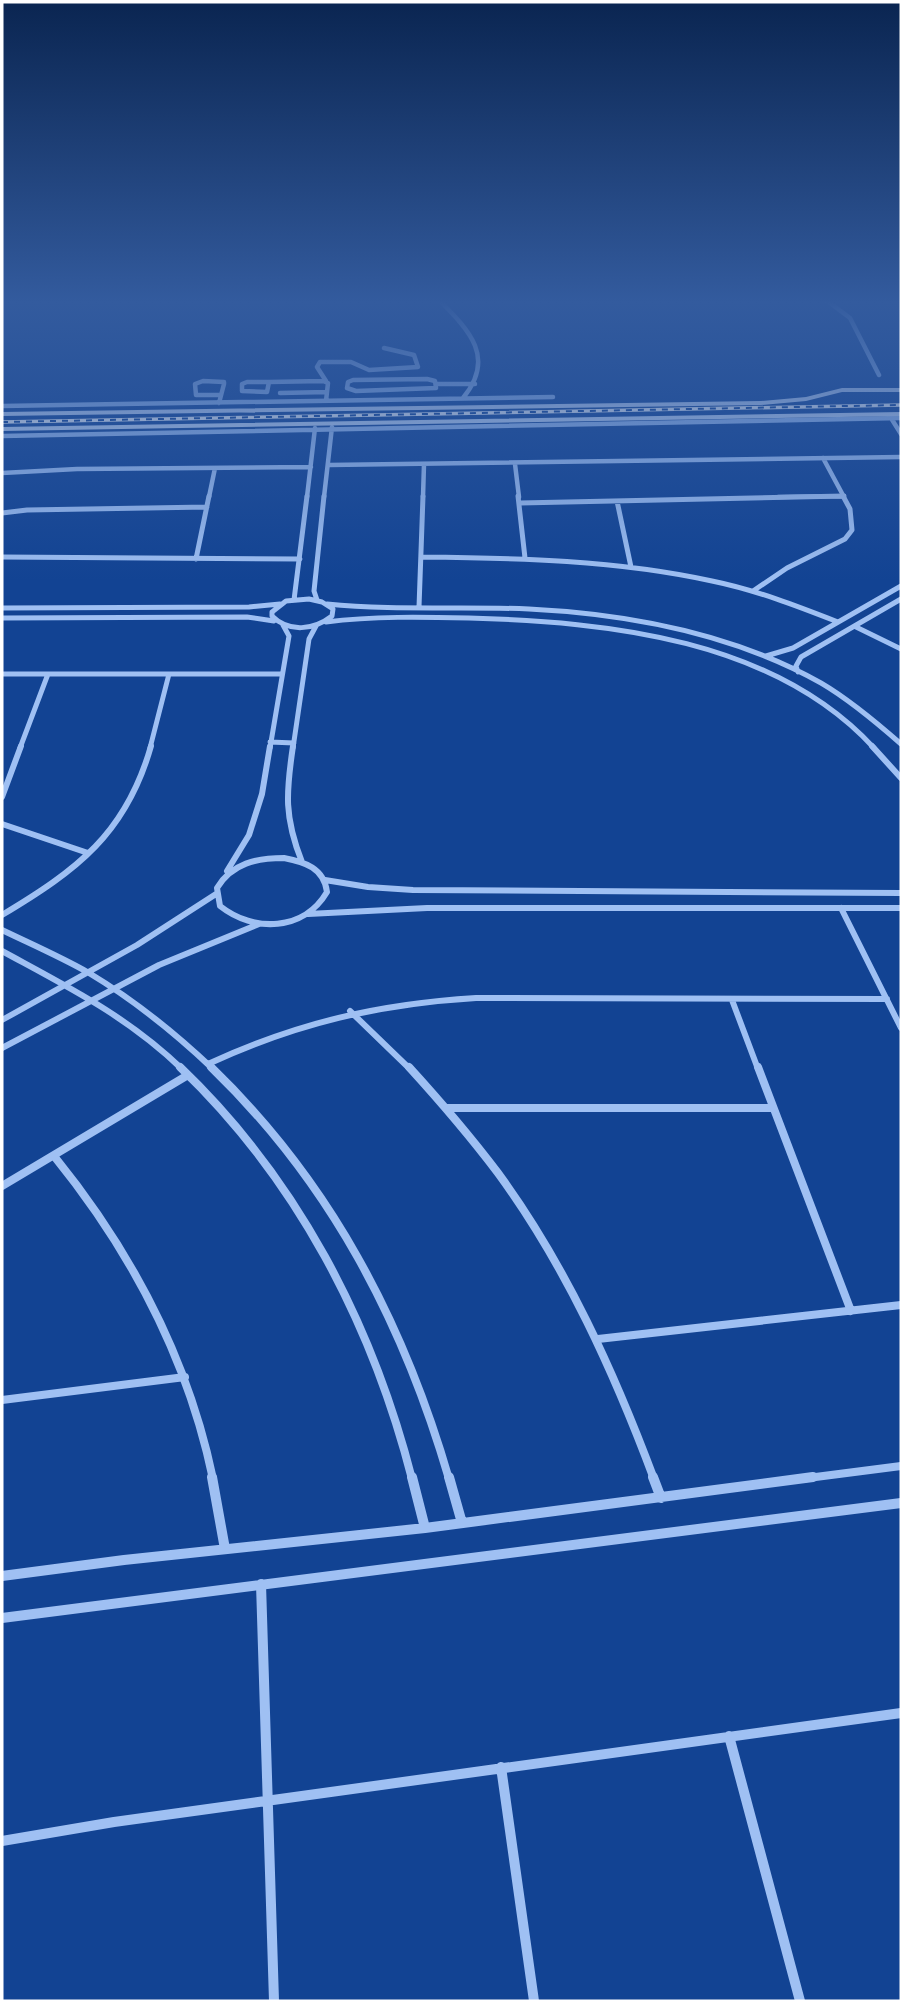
<svg xmlns="http://www.w3.org/2000/svg" width="903" height="2003" viewBox="0 0 903 2003" font-family="Jost,sans-serif">
  <rect width="100%" height="100%" fill="#124393"/>
  <g fill="none" stroke-linecap="round" stroke-linejoin="round">
    <!-- street-far4 -->
    <path stroke="#9fc0f3" stroke-width="4.5" d="M439,300C470,331 496,358 463,398
      M826,300L850,318L879,375
      M427,379L435,381L436,388L356,391L347,388L348,382L353,380Z
      M326,381L317,367L320,362H351L369,370L418,367L414,355L384,348
      M247,382H269L267,392L242,391V384Z
      M269,382L323,381L328,383L326,401
      M436,384H475
      M280,393L327,392
      M219,403L224,384V382L203,381L195,384L196,395H221
      M2,406L553,397
      M891,418L901,434
      M2,436L901,418
      M823,458L844,497
      M515,464L519,497
      M329,465L901,457
      M2,473L77,469L311,467
      M209,497L215,468
      M307,497L315,428
      M324,497L332,427
      M423,497L424,464
      M778,497L844,496"/>
    <!-- street-far3 -->
    <path stroke="#9fc0f3" stroke-width="5" d="M518,496L525,558
      M617,501L631,567
      M520,503L844,496
      M2,513L27,510L207,507
      M2,557L300,559
      M421,557C518,558 616,560 712,581C756,590 797,606 838,622
      M196,559L209,496
      M753,591L787,568L845,539L852,530L850,509L843,496
      M309,599L322,602L333,609L332,616C314,630 289,633 272,616V612L286,601Z
      M294,600L307,496
      M317,600L314,591L324,496
      M327,604C394,611 462,606 529,609C630,614 732,633 821,683C850,700 876,722 901,744
      M419,607L423,496
      M2,608L249,607L280,604
      M2,618L247,617L274,621
      M326,622C374,616 422,617 469,618C609,622 774,639 874,748
      M854,626L901,649
      M766,656L793,648L901,586
      M798,672L796,666L801,657L901,599
      M2,674H280
      M270,742L294,743
      M20,748L48,674
      M150,748L169,674
      M270,748L289,636L283,625
      M293,748L309,639L316,626"/>
    <!-- street-far2 -->
    <path stroke="#9fc0f3" stroke-width="6" d="M293,746C286,793 284,817 302,862
      M872,746L901,778
      M2,797L21,746
      M2,824L88,853
      M284,858C305,862 324,868 327,892C304,931 254,933 220,906L217,888C232,863 257,858 284,858Z
      M227,871L249,835L262,794L270,746
      M325,880L368,887L413,890L901,893
      M841,908L901,1028
      M308,914L427,908H901
      M2,915C77,870 126,834 151,746
      M2,930C31,944 61,957 89,973C134,1000 175,1033 213,1069
      M2,951C68,987 127,1016 182,1069
      M732,1000L758,1069
      M350,1011L410,1069
      M2,1020L137,945L216,894
      M2,1048L159,965L259,924
      M208,1064C297,1023 378,1004 476,998L887,999"/>
    <!-- street-far1 -->
    <path stroke="#9fc0f3" stroke-width="8" d="M180,1067C297,1179 372,1323 412,1479
      M211,1067C330,1182 403,1321 449,1479
      M409,1067C440,1101 470,1136 498,1173C566,1266 614,1372 654,1479
      M758,1067L851,1311
      M448,1108H773
      M54,1156C131,1251 188,1359 213,1479
      M2,1186L188,1075
      M598,1339L901,1305
      M2,1400L185,1377
      M800,1479L901,1466"/>
    <!-- street -->
    <path stroke="#9fc0f3" stroke-width="10" d="M212,1477L225,1549
      M412,1477L425,1528
      M449,1477L462,1523
      M653,1477L661,1498
      M2,1576L124,1560L425,1528L813,1477
      M261,1584L274,2001
      M2,1618L901,1503
      M729,1736L800,2001
      M501,1767L534,2001
      M2,1841L114,1822L901,1713"/>
    <!-- secondary -->
    <path fill="#cee0fc" fill-rule="evenodd" d="M842,388H901V392H842L806,401L761,405L2,416V412L761,401L806,397Z
      M901,412V416L2,431V427Z"/>
    <!-- rail casing -->
    <g stroke="#fff" stroke-width="3.5">
      <path id="rail" d="M2,422L901,405"/>
    </g>
    <!-- rail -->
    <use href="#rail" stroke="#124393" stroke-width="2" stroke-dasharray="6" stroke-linecap="butt"/>
  </g>
  <!-- sky -->
  <linearGradient id="sky" x2="0" y2="1"><stop stop-color="#0a2551"/><stop offset="0.52" stop-color="#335b9e"/><stop offset="1" stop-color="#335b9e" stop-opacity="0"/></linearGradient>
  <rect width="903" height="581" fill="url(#sky)"/>
  <!-- border -->
  <rect width="903" height="2003" fill="none" stroke="#ffffff" stroke-width="7"/>
</svg>
